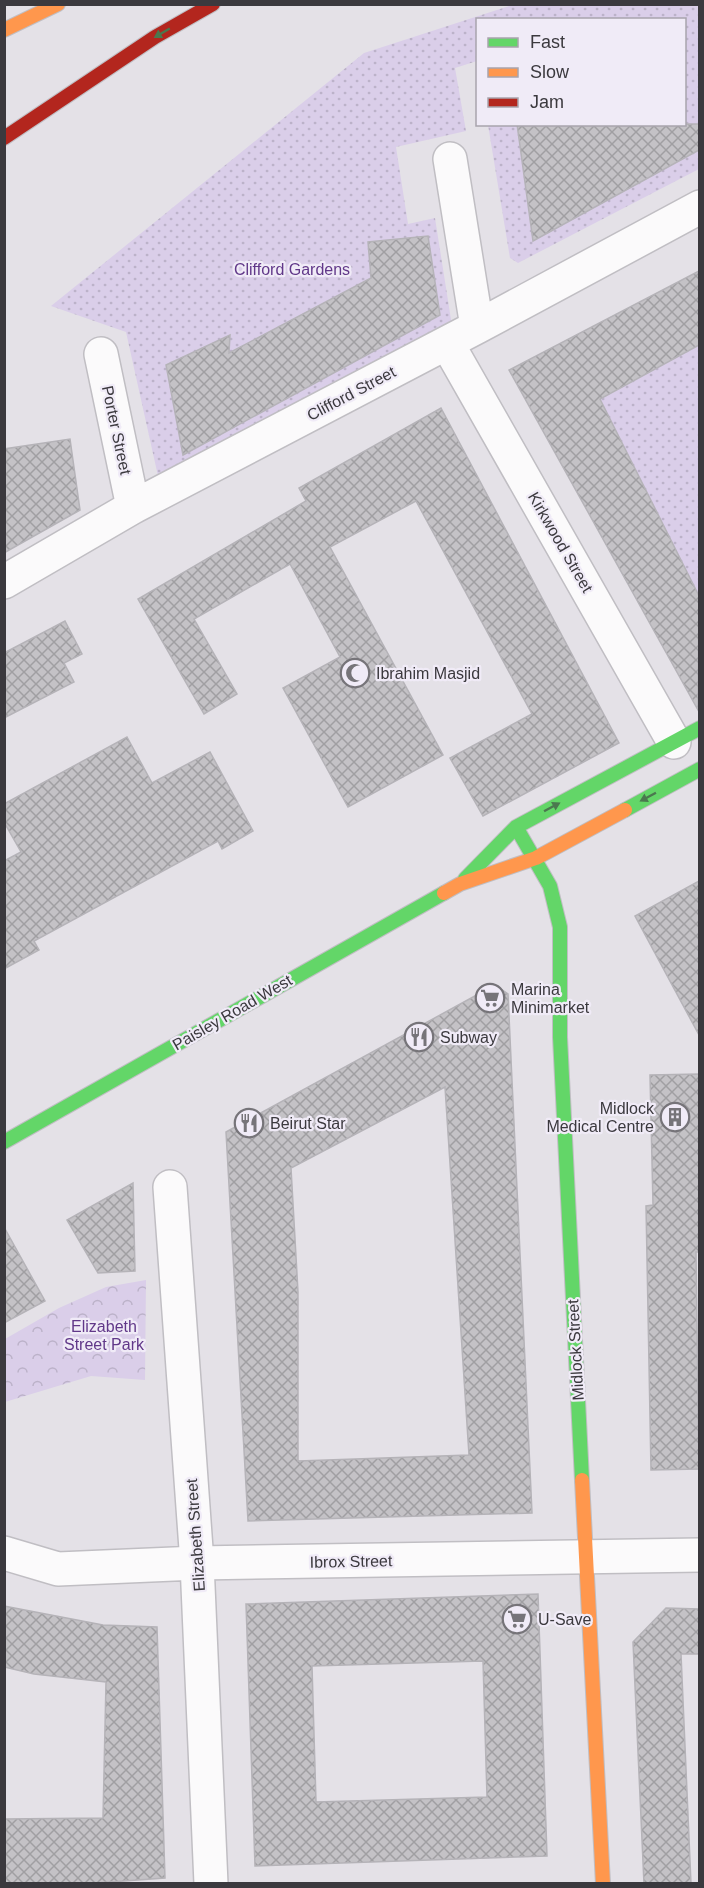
<svg xmlns="http://www.w3.org/2000/svg" width="704" height="1888" viewBox="0 0 704 1888" font-family="Helvetica,sans-serif">
  <defs>
    <pattern id="park-crowns" width="20" height="18" patternUnits="userSpaceOnUse" patternTransform="scale(1.5)"><rect width="20" height="18" fill="#dacee9"/><path d="M2 6a3 3 0 1 1 6 0M12 15a3 3 0 1 1 6 0" fill="none" stroke="#bcb2c9"/></pattern>
    <pattern id="garden-dots" width="8" height="8" patternUnits="userSpaceOnUse" patternTransform="scale(1.5)"><rect width="8" height="8" fill="#dacee9"/><path d="M2 2h.1M6 6h.1" fill="none" stroke="#bcb2c9" stroke-width="1.8" stroke-linecap="round"/></pattern>
    <pattern id="building-cross-hatch" width="8" height="8" patternUnits="userSpaceOnUse" patternTransform="scale(1.5)"><rect width="8" height="8" fill="#c4c2c6"/><path d="M0 0l8 8M0 8l8-8" fill="none" stroke="#a09fa2"/></pattern>
  </defs>
  <rect width="100%" height="100%" fill="#e4e1e7"/>
  <!-- park -->
  <path fill="url(#park-crowns)" d="M146,1280L145,1380L91,1376L5,1402V1339L59,1308L106,1287Z"/>
  <!-- garden -->
  <path fill="url(#garden-dots)" d="M512,5H699V169L518,263L510,258L488,125L684,124V20H478L477,61L455,68L466,131L396,147L408,224L435,218L452,326L158,476L126,332L51,306L364,53Z
    M699,345V596L600,399Z"/>
  <!-- building -->
  <path fill="url(#building-cross-hatch)" stroke="#b5b3b8" stroke-width="1.5" fill-rule="evenodd" d="M517,124H699V150L533,241Z
    M428,236L440,315L183,455L166,365L230,335L229,353L371,278L368,242Z
    M699,271V345L600,399L699,596L698,710L509,370Z
    M441,408L619,743L483,816L450,758L532,714L416,501L330,547L443,755L348,807L283,688L340,657L290,564L194,619L237,694L204,714L138,599L306,501L299,488Z
    M70,439L80,510L4,553V449Z
    M65,621L82,654L64,663L74,682L4,718V653Z
    M127,737L152,783L210,752L253,831L222,849L218,841L34,941L39,950L4,969V861L21,852L4,822V804Z
    M699,881V1035L635,916Z
    M495,985L508,994L532,1513L248,1521L226,1132ZM445,1087L469,1455L298,1461V1292L291,1168Z
    M699,1074V1252H696L699,1469L651,1470L646,1206L653,1205L650,1075Z
    M133,1183L135,1271L98,1273L67,1220Z
    M4,1227L45,1301L4,1323Z
    M538,1594L547,1856L255,1866L246,1604ZM483,1661L487,1797L316,1802L312,1666Z
    M4,1606L103,1625L157,1627L165,1878L82,1884H4V1819L103,1818L106,1682L34,1674L4,1667Z
    M666,1608L699,1609V1654H681L691,1884H644L633,1642Z"/>
  <g fill="none" stroke-linecap="round" stroke-linejoin="round">
    <!-- street casing -->
    <g stroke="#c0bec3" stroke-width="36">
      <path id="street" d="M450,159L477,327
        M447,343L674,742
        M101,354L133,507
        M4,582L133,507L477,327L700,207
        M170,1187L197,1563L211,1884
        M4,1553L58,1569L197,1563L700,1555"/>
    </g>
    <!-- fast casing -->
    <g stroke="#c0bec3" stroke-width="16">
      <path id="fast" d="M625,810L700,769
        M516,827L550,886L560,927V1037L582,1480
        M465,879L516,827L700,728
        M4,1142L444,893"/>
    </g>
    <!-- slow casing -->
    <g stroke="#c0bec3" stroke-width="16">
      <path id="slow" d="M4,30L58,4
        M444,893L460,884L536,858L625,810
        M582,1480L603,1884"/>
    </g>
    <!-- jam casing -->
    <g stroke="#c0bec3" stroke-width="16">
      <path id="jam" d="M4,138L155,37L213,4"/>
    </g>
    <!-- street -->
    <use href="#street" stroke="#fbfafb" stroke-width="33"/>
    <!-- fast -->
    <use href="#fast" stroke="#63d668" stroke-width="14"/>
    <!-- slow -->
    <use href="#slow" stroke="#ff974d" stroke-width="14"/>
    <!-- jam -->
    <use href="#jam" stroke="#b3261e" stroke-width="14"/>
  </g>
  <!-- one-way arrows -->
  <defs><path id="oneway-solid" d="M-6-.8H1V-3.2L6.5 0L1 3.2V.8H-6Z" transform="scale(1.5)"/></defs>
  <g fill="#4b784f">
    <use href="#oneway-solid" transform="translate(162 33) rotate(150)"/>
    <use href="#oneway-solid" transform="translate(648 797) rotate(152)"/>
    <use href="#oneway-solid" transform="translate(552 807) rotate(-28)"/>
  </g>
  <!-- icons -->
  <defs>
    <g id="mosque-ring" transform="scale(1.5)"><circle r="9.5" fill="#f0ebf7" stroke="#767479" stroke-width="1.5"/><path d="M3.5-4.9A6 6 0 1 0 3.5 4.9A5 5 0 1 1 3.5-4.9Z" fill="#767479"/></g>
    <g id="supermarket-ring" transform="scale(1.5)"><circle r="9.5" fill="#f0ebf7" stroke="#767479" stroke-width="1.5"/><path d="M-6-5.5h2.5l.6 2H6L4.5 2H-2.5L-4.4-4H-6ZM-1.5 3.2a1.3 1.3 0 1 0 .1 0ZM3 3.2a1.3 1.3 0 1 0 .1 0Z" fill="#767479"/></g>
    <g id="restaurant-ring" transform="scale(1.5)"><circle r="9.5" fill="#f0ebf7" stroke="#767479" stroke-width="1.5"/><path d="M-5-6h1v4h1v-4h1v4h1v-4h1v5L-1.5 .5V6h-2V.5L-5-1ZM5-6V6H3V1.5H1.5Q1.5-4 5-6Z" fill="#767479"/></g>
    <g id="building-ring" transform="scale(1.5)"><circle r="9.5" fill="#f0ebf7" stroke="#767479" stroke-width="1.5"/><path d="M-4-6H4V6H1V3H-1V6H-4ZM-2.5-4.3h1.7v1.8h-1.7ZM.8-4.3h1.7v1.8H.8ZM-2.5-1h1.7V.8h-1.7ZM.8-1h1.7V.8H.8Z" fill="#767479"/></g>
  </defs>
  <g fill-rule="evenodd">
    <use href="#mosque-ring" x="355" y="673"/>
    <use href="#supermarket-ring" x="490" y="998"/>
    <use href="#restaurant-ring" x="419" y="1037"/>
    <use href="#building-ring" x="675" y="1117"/>
    <use href="#restaurant-ring" x="249" y="1123"/>
    <use href="#supermarket-ring" x="517" y="1619"/>
  </g>
  <g text-anchor="middle" stroke-width="4.5" stroke-linejoin="round" paint-order="stroke">
    <!-- park labels -->
    <g font-size="16" fill="#613889" stroke="#f0ebf7">
      <text x="292" y="275">Clifford Gardens</text>
      <text x="104" y="1332">Elizabeth<tspan x="104" dy="18">Street Park</tspan></text>
    </g>
    <!-- street labels -->
    <g font-size="16" fill="#3b393e" stroke="#f0ebf7">
      <text transform="translate(351 393) rotate(-28)" y="6">Clifford Street</text>
      <text transform="translate(117 430) rotate(78)" y="6">Porter Street</text>
      <text transform="translate(561 542) rotate(60)" y="6">Kirkwood Street</text>
      <text transform="translate(232 1012) rotate(-30)" y="6">Paisley Road West</text>
      <text transform="translate(575 1350) rotate(-93)" y="6">Midlock Street</text>
      <text transform="translate(195 1535) rotate(-94)" y="6">Elizabeth Street</text>
      <text transform="translate(351 1561) rotate(-1)" y="6">Ibrox Street</text>
    </g>
    <!-- poi labels -->
    <g font-size="16" fill="#3b393e" stroke="#f0ebf7" text-anchor="start">
      <text x="376" y="679">Ibrahim Masjid</text>
      <text x="511" y="995">Marina<tspan x="511" dy="18">Minimarket</tspan></text>
      <text x="440" y="1043">Subway</text>
      <text x="654" y="1114" text-anchor="end">Midlock<tspan x="654" dy="18">Medical Centre</tspan></text>
      <text x="270" y="1129">Beirut Star</text>
      <text x="538" y="1625">U-Save</text>
    </g>
  </g>
  <!-- border -->
  <rect width="704" height="1888" fill="none" stroke="#3b393e" stroke-width="12"/>
  <!-- legend -->
  <rect x="476" y="18" width="210" height="108" fill="#f0ebf7" stroke="#a8a4ad" stroke-width="1.5"/>
  <rect x="488" y="38" width="30" height="9" fill="#63d668" stroke="#a8a4ad" stroke-width="1.5"/>
  <text x="530" y="48" font-size="18" fill="#3b393e">Fast</text>
  <rect x="488" y="68" width="30" height="9" fill="#ff974d" stroke="#a8a4ad" stroke-width="1.5"/>
  <text x="530" y="78" font-size="18" fill="#3b393e">Slow</text>
  <rect x="488" y="98" width="30" height="9" fill="#b3261e" stroke="#a8a4ad" stroke-width="1.5"/>
  <text x="530" y="108" font-size="18" fill="#3b393e">Jam</text>
</svg>
